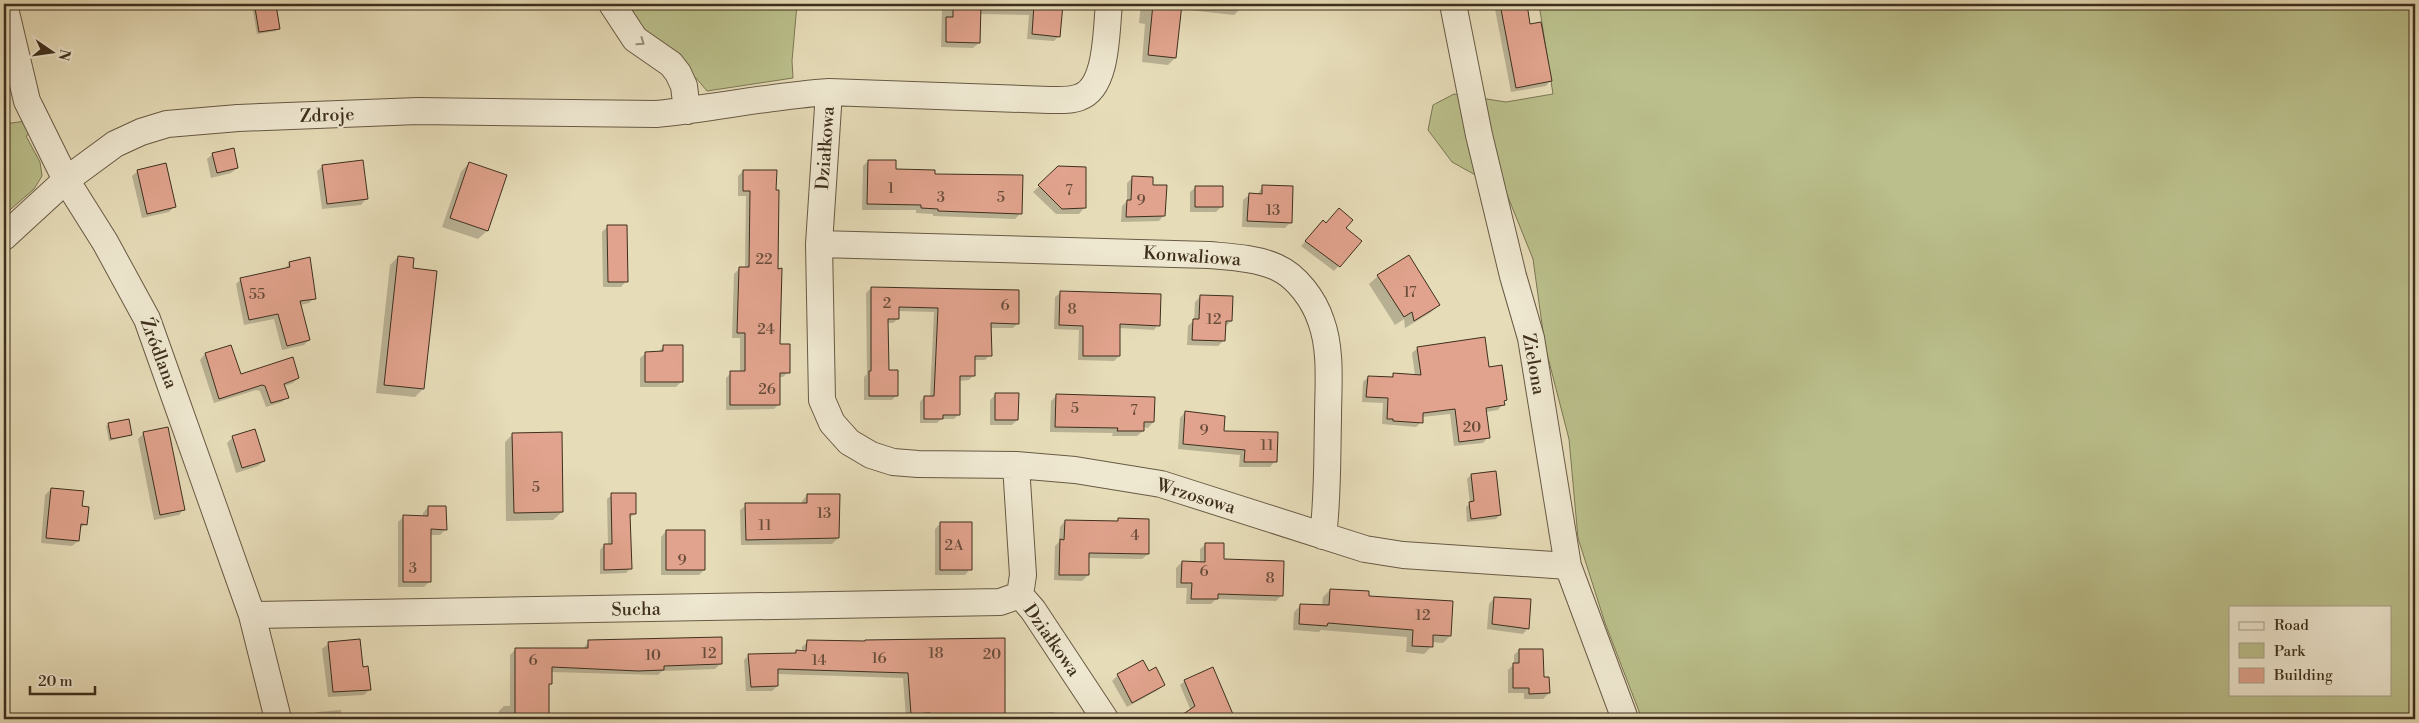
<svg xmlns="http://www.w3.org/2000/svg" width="2419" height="723" viewBox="0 0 2419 723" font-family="'Libre Bodoni',serif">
  <rect width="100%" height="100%" fill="#e6dcb8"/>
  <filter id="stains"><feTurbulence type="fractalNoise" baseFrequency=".004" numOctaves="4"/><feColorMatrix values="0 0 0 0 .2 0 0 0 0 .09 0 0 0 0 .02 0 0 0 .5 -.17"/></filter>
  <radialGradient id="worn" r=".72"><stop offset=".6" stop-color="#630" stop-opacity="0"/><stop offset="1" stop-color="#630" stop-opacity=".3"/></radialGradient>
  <!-- green -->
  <path fill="#babf8b" stroke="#7c7754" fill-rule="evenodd" d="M618,4H797L792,61L793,78L707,91L696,78H689Z
    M1539,4H2415V719H1642L1605,623L1578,538L1569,439L1545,346L1533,259L1506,192L1452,162L1428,130L1433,105L1454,94L1506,102L1553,94ZM2230,607H2390V694H2230Z
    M26,121L30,133L26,136L40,162L42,176L34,189L4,215V124Z"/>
  <!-- shadow -->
  <path fill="#0003" d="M898,4H1062L1059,36L1054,41L1027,39L1029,15L980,14L979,43L973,48L941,47L942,8L898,7Z
    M1141,4H1241V8L1234,15L1180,9L1175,58L1168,65L1142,62L1145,24L1139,23Z
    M1494,4H1525L1529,25L1551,80L1546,86L1511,92Z
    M256,9L278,28L276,31L257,34L253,11Z
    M213,154L237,168L231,173L211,178L207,159Z
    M868,161L895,170L934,175L1021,213L1015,219L933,216V214L916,213V210H862L863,166Z
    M469,163L506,176L487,231L478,239L442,227L461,172Z
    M323,166L366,199L361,205L322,209L317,171Z
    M1059,167L1084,208L1079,214H1056L1033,192Z
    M138,171L175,206L169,212L142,218L132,176Z
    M743,171L775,172L779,346L788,372L783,377H779V404L774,409L726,410V378L731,373L740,372V338H732L734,274L739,269H745L746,196H738V176Z
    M1133,177L1152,186L1164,215L1159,221L1121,222L1122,206L1127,201V183Z
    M1263,186L1291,222L1285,228L1242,227L1243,200L1249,195H1257Z
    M1196,187L1221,207L1216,212H1190V192Z
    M1323,221L1344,228L1360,242L1334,271L1301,246Z
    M608,226L626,281L621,287H603L602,232Z
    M398,257L411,269L423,389L415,397L376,393L390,265Z
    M309,259L314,298L309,303L300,305L309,340L304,345L282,350L274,319L244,325L236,284L241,279L285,270L289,263Z
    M1378,276L1439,305L1430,313L1405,328L1404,319L1395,325L1369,284Z
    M871,288L1018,323L1013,328H990V355L985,360H973V376L969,380L959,381V414L954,419H941L937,423H920V402L924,397H930L934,312L898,311V319L893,323H887L888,372L897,395L892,400H864V377L867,374L866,293Z
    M1060,293L1158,325L1154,330L1119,328V356L1114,361L1078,360L1079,330L1054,329L1055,297Z
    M1200,297L1231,321L1226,326L1224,340L1218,346L1187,345L1188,326L1194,320L1195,302Z
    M663,347L682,381L676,387H640V358L646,353H657Z
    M1418,348L1488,369L1506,400L1498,410L1486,412L1488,437L1483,443L1454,446L1450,414L1422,417L1421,422L1416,427L1382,424L1383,403L1362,402L1363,382L1368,377L1390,378L1394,375L1415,376L1412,353Z
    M205,354L240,376L298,378L293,383L284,386L287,397L282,402L266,407L260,391L256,390L214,403L200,360Z
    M996,394L1017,420L1012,425H990V400Z
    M1056,396L1153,422L1148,428L1143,427V431L1137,436H1112L1113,433L1050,432L1051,401Z
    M1185,412L1222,432L1275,461L1270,467H1239L1240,455L1178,449L1180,418Z
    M109,424L131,435L109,441L106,426Z
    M144,433L184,509L179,515L154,520L138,439Z
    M513,434L562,512L553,520L506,521L505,442Z
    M233,437L264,461L258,466L236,473L227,443Z
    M1471,475L1500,515L1496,519L1467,522L1466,507L1470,503L1467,479Z
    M51,489L86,524L79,529L78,541L72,546L41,543L45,495Z
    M612,495L635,514L629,518L630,569L626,573L600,574V550L604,545H608L607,499Z
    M807,495L838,538L832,544L741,545L740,510L746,505L802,504V501Z
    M428,507L446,529L440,535H429L430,581L424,587H398V522L403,517H423V513Z
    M1065,521H1148V554L1142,559L1088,558V575L1082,581L1054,580L1055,546L1059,542L1060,527Z
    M941,523L970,569L965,575H935V529Z
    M666,531L704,570L699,575H661V537Z
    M1206,544L1222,560L1282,595L1276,601L1216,599L1211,604H1186L1187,588H1176V568L1182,562L1200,563V549Z
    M1330,590L1368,597L1450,636L1443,643L1432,642L1431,647L1424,654L1406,652L1407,637L1321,630L1319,632L1293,630L1294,612L1301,605L1322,606L1323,597Z
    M1494,598L1528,628L1523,634L1487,629L1489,604Z
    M1004,639V719L906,718L903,678L777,674V686L772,691H746L744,660L749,655H793L796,652H802V647L807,642L864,643Z
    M359,640L362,668L370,689L364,695L328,697L322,649L328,644Z
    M589,641L720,664L715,669L662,671L658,675L551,672V683L548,686V719H499V711L504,706H510V655L516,649H583Z
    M1519,650L1543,679L1549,693L1543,699H1524V693H1508V670L1514,664V655Z
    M1212,669L1232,719H1178L1191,711L1180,685L1185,681Z
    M1148,672L1164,684L1158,690L1127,707L1112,681L1118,675Z
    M341,710L342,719H312L317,712Z
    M1054,712V719H1021L1027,713Z"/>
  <!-- building -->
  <path fill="#e1a38d" stroke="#3e2f1d" d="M953,4H981L980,43L946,42V17H953Z
    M1034,4H1063L1060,37L1032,34Z
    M1153,4H1182L1176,58L1148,55Z
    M1500,4H1527L1530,24L1541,22L1552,81L1516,88Z
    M276,5L280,29L259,32L255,8Z
    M234,148L238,168L217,173L212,153Z
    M363,160L368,199L327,204L322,165Z
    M868,160H896V169L935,170V174L1023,175L1022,214L938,211V209L921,208V205L867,204Z
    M469,162L507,175L488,231L450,218Z
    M166,163L176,207L147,214L137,170Z
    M1058,166L1086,167V208L1062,209L1038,185Z
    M743,170H777L776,190H779L778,269L782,268L780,344H790V373H780V405H730V371H745V333H737L739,267H749L750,191H743Z
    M1132,176L1153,177V185H1167L1165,216L1126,217L1127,200H1131Z
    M1262,185L1293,186L1292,223L1247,221L1249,193L1262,194Z
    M1195,186H1223V207H1195Z
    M1339,208L1353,220L1346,228L1362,241L1340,267L1305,241L1323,220L1326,223Z
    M607,225H627L628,282H608Z
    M1409,255L1440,305L1414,321L1412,312L1404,317L1377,275Z
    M398,256L414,258L413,268L437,271L424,389L384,385Z
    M310,257L316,299L300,301L310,340L287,346L278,314L249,320L240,278L290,267L289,262Z
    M871,287L1019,290V324L991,323L992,356H975V376H960V415H943V419H924V396H934L938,308L899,307V319H888L889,370H898V396H869V371H871Z
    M1060,291L1161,294L1160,326L1120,324V356H1083V326L1059,325Z
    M1200,295L1233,296L1232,321H1226L1225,341L1192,340L1193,319H1199Z
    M1485,337L1489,367L1502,365L1507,400L1504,401L1505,405L1486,408L1490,438L1459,442L1455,409L1423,413V423L1393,421V419H1387L1388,398L1366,397L1368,376L1393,377V373L1421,375L1417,347Z
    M231,345L241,374L293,357L299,378L284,384L289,398L271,403L265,386L262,385L219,399L205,353Z
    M663,345H683V382H645V352L663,351Z
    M995,393H1019L1018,420H995Z
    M1056,394L1155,397L1154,422H1144V431H1117L1118,428L1055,427Z
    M1185,411L1225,416L1224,431L1278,432L1277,462H1244L1245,450L1183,444Z
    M129,419L132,435L111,439L108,423Z
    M168,427L185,510L160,515L143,432Z
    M255,429L265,461L242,468L232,436Z
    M562,432L563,512L514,513L512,433Z
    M1496,471L1501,515L1471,519L1469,502L1474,501L1471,474Z
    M51,488L84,491L82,506L89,507L87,525L81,524L79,541L46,538Z
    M611,493H636V514H630L632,569L604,570V544H612Z
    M807,494H840L839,538L746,540L745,503H807Z
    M428,506H446L447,530L431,529V582H403V515L428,516Z
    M1118,518L1149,519V554L1089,553V575H1059L1060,539L1064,540L1065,520L1118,521Z
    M940,522H972V570H940Z
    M666,530H705V570H666Z
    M1205,543H1224V559L1284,561L1283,596L1218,594V599H1191L1192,583H1181L1182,561L1205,562Z
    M1330,589L1369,591V596L1453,601L1451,636L1433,635V647L1412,646L1413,630L1328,623L1327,626L1299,624L1300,604L1329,605Z
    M1494,597L1531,599L1529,629L1492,624Z
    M722,637V664L664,666V670L638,671L552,667V684H549V719H515V648H588V640Z
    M1005,638V719H930V713L911,714L908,673L778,669V686L751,687L748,654L796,653V650L806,651L807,640L865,641V640Z
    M360,639L363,667L368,666L371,690L333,692L328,642Z
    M1519,649H1543L1544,677H1549L1550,693L1529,694V688H1513V663H1519Z
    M1143,660L1149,671L1156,667L1165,685L1132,703L1117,674Z
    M1213,667L1235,719H1176L1195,706L1184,680Z"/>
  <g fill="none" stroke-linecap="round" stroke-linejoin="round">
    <!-- minor casing -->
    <g stroke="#685a44" stroke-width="28">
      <path id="minor" d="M4,4L27,101L66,180L105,242L147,319L252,615L278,719
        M612,4L635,39L671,64L678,73L684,86L687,111
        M1453,4L1479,135L1513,276L1531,338L1568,566L1625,719
        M829,92L1049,100C1059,100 1071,101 1080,97C1108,87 1106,29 1109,4
        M4,237L66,180L115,144L141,132L167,124L238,118L418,111L656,114C714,108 771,96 829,92L819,244L822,400L832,423L849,442L871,455L893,462L918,464L1016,465L1075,470L1161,484L1365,549L1403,555L1568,566
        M819,244L1209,255C1230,257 1256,258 1276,267C1297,276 1314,300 1321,321C1332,351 1328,387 1328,419C1327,458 1328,497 1323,536
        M1016,465L1023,575L1020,595L1033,610L1105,719
        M252,615L1000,602L1020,595"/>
    </g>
    <!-- minor -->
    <use href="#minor" stroke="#efe8d1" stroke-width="26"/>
  </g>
  <!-- one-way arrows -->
  <defs><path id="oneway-chevron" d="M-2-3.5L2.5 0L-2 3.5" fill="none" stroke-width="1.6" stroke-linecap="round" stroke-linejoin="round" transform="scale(1.25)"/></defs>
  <use stroke="#968c77" href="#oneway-chevron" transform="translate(641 42) rotate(35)"/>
  <g text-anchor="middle" stroke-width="4.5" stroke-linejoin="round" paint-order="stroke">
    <!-- number labels -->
    <g font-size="15" fill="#674c39">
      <text x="891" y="193">1</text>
      <text x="1069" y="195">7</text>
      <text x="941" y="202">3</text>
      <text x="1001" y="202">5</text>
      <text x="1141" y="205">9</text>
      <text x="1273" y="215">13</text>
      <text x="764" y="264">22</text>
      <text x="1410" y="297">17</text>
      <text x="257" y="299">55</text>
      <text x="887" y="308">2</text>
      <text x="1005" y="310">6</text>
      <text x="1072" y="314">8</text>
      <text x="1214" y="324">12</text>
      <text x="766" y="334">24</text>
      <text x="767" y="394">26</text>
      <text x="1075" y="413">5</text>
      <text x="1134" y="415">7</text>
      <text x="1472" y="432">20</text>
      <text x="1204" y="435">9</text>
      <text x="1267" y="450">11</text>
      <text x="536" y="492">5</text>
      <text x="824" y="518">13</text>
      <text x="765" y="530">11</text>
      <text x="1135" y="540">4</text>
      <text x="954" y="550">2A</text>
      <text x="682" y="565">9</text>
      <text x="413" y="573">3</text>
      <text x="1204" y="576">6</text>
      <text x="1270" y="583">8</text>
      <text x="1423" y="620">12</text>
      <text x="709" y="658">12</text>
      <text x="936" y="658">18</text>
      <text x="992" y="659">20</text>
      <text x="653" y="660">10</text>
      <text x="879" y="663">16</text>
      <text x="533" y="665">6</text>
      <text x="819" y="665">14</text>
    </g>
    <!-- street labels -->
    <g font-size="18" fill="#3e2f1d" stroke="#efe8d1">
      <text transform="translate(327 115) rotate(-2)" y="6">Zdroje</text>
      <text transform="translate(825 148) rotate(-86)" y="6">Działkowa</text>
      <text transform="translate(1192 256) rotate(4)" y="6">Konwaliowa</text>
      <text transform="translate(159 353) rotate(69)" y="6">Źródlana</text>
      <text transform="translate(1534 364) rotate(80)" y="6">Zielona</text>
      <text transform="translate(1196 496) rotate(17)" y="6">Wrzosowa</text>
      <text transform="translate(636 609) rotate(-1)" y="6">Sucha</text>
      <text transform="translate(1052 640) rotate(55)" y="6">Działkowa</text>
    </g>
  </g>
  <!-- margin -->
  <rect width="2419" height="723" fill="none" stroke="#e6dcb8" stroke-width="20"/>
  <rect x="5" y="5" width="2409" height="713" fill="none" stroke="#3e2f1d" stroke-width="2.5"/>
  <rect x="10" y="10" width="2399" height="703" fill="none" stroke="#3e2f1d"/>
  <!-- legend -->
  <rect x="2229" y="606" width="162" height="90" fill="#efe8d1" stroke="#a89e89"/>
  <rect x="2239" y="622" width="25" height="8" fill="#efe8d1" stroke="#a89e89"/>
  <text x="2274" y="630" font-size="15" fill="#3e2f1d">Road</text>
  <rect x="2239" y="643" width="25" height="15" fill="#babf8b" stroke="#a89e89"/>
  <text x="2274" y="656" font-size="15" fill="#3e2f1d">Park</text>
  <rect x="2239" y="668" width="25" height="15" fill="#e1a38d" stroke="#a89e89"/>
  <text x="2274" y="680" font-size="15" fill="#3e2f1d">Building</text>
  <!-- north arrow -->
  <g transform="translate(52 52) rotate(103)" stroke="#efe8d1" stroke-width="4" paint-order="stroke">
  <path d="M0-4L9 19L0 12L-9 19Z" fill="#3e2f1d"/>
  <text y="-8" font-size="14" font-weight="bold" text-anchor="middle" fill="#3e2f1d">N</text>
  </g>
  <!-- scale -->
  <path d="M30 686v8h65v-8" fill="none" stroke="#3e2f1d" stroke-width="2.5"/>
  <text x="38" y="686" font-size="15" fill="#3e2f1d" stroke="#efe8d1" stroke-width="4" paint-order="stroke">20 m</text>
  <rect width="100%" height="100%" filter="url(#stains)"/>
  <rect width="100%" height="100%" fill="url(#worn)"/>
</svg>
